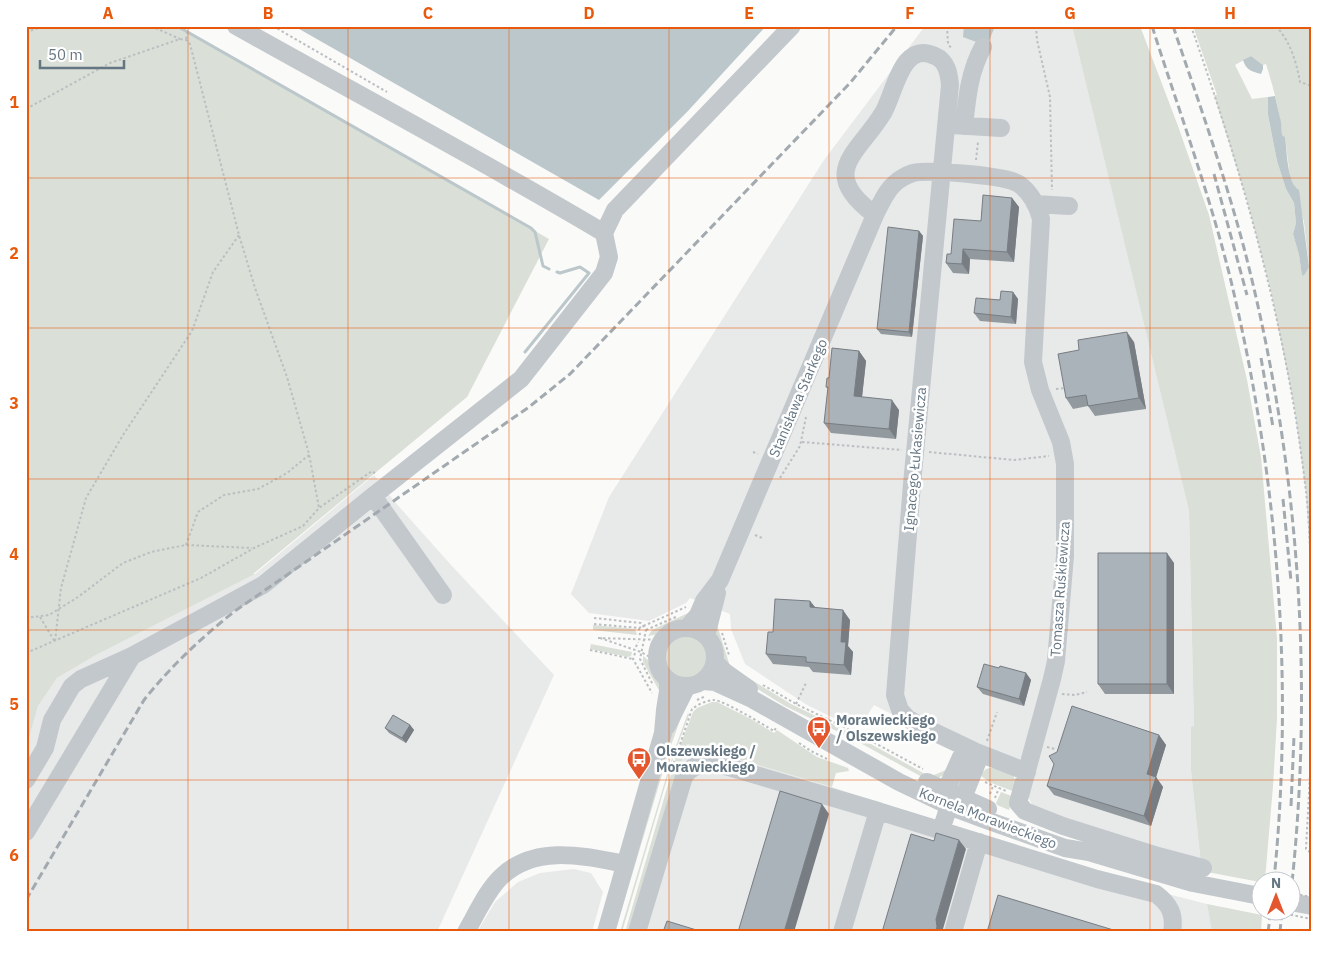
<svg xmlns="http://www.w3.org/2000/svg" width="1338" height="958" viewBox="0 0 1338 958" font-family="'IBM Plex Sans',sans-serif">
  <rect width="100%" height="100%" fill="#fafaf8"/>
  <!-- built -->
  <path fill="#e8e9e9" d="M925,26H1072L1189,511L1194,727H1191V771L1201,864L1035,811L1027,794L1034,776L937,737L874,705L861,725L857,726L844,723L807,705L745,664L731,629L730,614L690,598L686,603L649,621L589,613L571,594L609,497L824,160Z
    M374,475L394,501L451,565L554,675L437,932H26V749L38,706L57,678L96,655L255,574Z
    M687,744L832,787L1005,844L1156,891L1207,904L1212,932H630Z
    M574,869L591,873L603,892L592,932H477L495,902L518,882L540,873Z"/>
  <!-- green -->
  <path fill="#dadfd7" fill-rule="evenodd" d="M26,26H179L549,239L467,397L253,574H255L96,655L57,678L38,706L26,749Z
    M1072,26H1140L1178,126L1209,215L1247,380L1261,457L1277,638V718L1273,786L1265,880H1260V882L1207,872L1201,864L1191,771V727L1194,726L1189,511Z
    M1193,26H1312V594L1306,493L1294,406L1271,292L1247,201L1214,95H1217ZM1251,56L1263,65L1266,64C1273,87 1280,111 1282,135L1285,137L1290,177L1295,188L1304,222L1309,267L1302,276L1299,255L1293,234L1296,223L1294,203L1286,189L1277,161L1268,115V97L1252,99L1235,65Z
    M688,613L683,623L659,634L648,636L652,630Z
    M593,625L635,629L637,635L593,630Z
    M717,625L729,663V666L720,655L713,633Z
    M662 657a24 24 0 1 1 48 0a24 24 0 1 1-48 0Z
    M591,644L632,652L631,656L628,657L590,649Z
    M643,656L652,663L661,680L660,692L643,662Z
    M740,673L791,704L851,733L925,774L934,775L946,770L944,775L936,779L924,778L853,739L785,706L737,676Z
    M712,702H717L751,719L774,733L777,730L817,757L848,768L849,771L836,773L832,787L687,744L629,932H625L677,754L693,712L697,708Z
    M680,711L683,712L669,751L615,932H611L665,751Z
    M688,713L689,715L675,752L622,932H620L674,751Z
    M995,767L1013,774L1016,783L1015,792L989,782L980,775L986,769Z
    M1001,792L1014,797L1009,810L997,805L996,803Z
    M1207,904L1262,915L1261,932H1212Z"/>
  <!-- water -->
  <path fill="#bbc7cb" d="M294,26H766L687,112L599,200Z
    M964,26H995L987,46L963,37Z
    M1251,56L1263,65V69L1261,74C1251,71 1246,70 1243,60Z
    M1275,96L1281,122L1282,135L1285,137C1287,150 1287,184 1299,190L1309,267L1305,274L1302,276L1299,255L1293,234L1296,223L1294,203L1286,189L1277,161L1268,115V97Z"/>
  <g fill="none" stroke-linecap="round" stroke-linejoin="round">
    <!-- stream -->
    <path stroke="#bbc7cb" stroke-width="3" d="M177,26L531,228L535,232L543,266L549,269
      M525,352L589,273L580,267L560,273L557,272"/>
    <!-- path -->
    <path stroke="#bbbfc2" stroke-width="2" stroke-dasharray="2.5 2.5" stroke-linecap="butt" d="M151,26L180,39
      M273,26L387,92
      M947,26L948,44L952,49
      M1036,26L1037,40L1050,97L1052,190
      M1191,26C1244,177 1288,333 1306,492C1310,525 1310,560 1312,594
      M1276,26C1291,43 1296,61 1300,82L1312,86
      M26,32L45,26
      M186,39L189,26
      M26,109L110,63L180,39L186,40L190,44L239,235L255,288L287,377L309,454L319,508
      M976,160L978,142
      M1056,389L1065,388
      M802,442L902,450
      M753,452L758,454
      M929,452L1014,460L1049,456
      M780,478L800,446L806,417
      M755,535L762,538
      M186,545L198,512L224,495L258,489L287,473L309,455
      M40,617L55,642L61,588L86,498L123,435L192,331L213,272L239,235
      M26,618L49,615L78,597L123,563L151,552L186,545L252,548
      M594,618L641,623L646,630L640,659L653,685
      M594,624L639,628L686,607
      M639,628L640,635
      M646,630L678,616
      M722,633L729,655
      M598,638L663,640
      M600,638L641,652L657,661
      M636,647L638,642
      M590,650L633,659
      M26,653L201,578L254,548L303,526L319,508L372,471L377,475
      M635,653L633,659L652,693
      M763,685L796,704L858,734L923,769
      M1062,694L1075,695L1087,692
      M697,700L706,696
      M796,704L806,683
      M1312,737L1306,849L1312,854
      M987,741L997,712
      M799,743L811,751L827,759
      M1047,747L1055,749
      M672,768L692,709C697,705 707,700 714,700C723,700 764,725 774,731L776,728
      M985,782L1006,791
      M990,794L993,786
      M995,798L999,788"/>
    <!-- minor -->
    <path stroke="#c3c8cc" stroke-width="18" d="M236,26C359,95 483,161 604,233L609,257L604,273L521,379L373,496
      M952,125L1001,128
      M964,126C967,99 969,72 983,47
      M1035,204L1069,206
      M875,215C817,172 858,154 883,113C895,93 901,40 935,56C947,61 949,74 950,85L912,484L895,695L900,710L907,718L917,724L974,751L1027,772
      M604,233L615,210L792,26
      M657 657a29 29 0 1 1 58 0a29 29 0 1 1-58 0Z
      M687,628L698,615L704,601L720,580L875,215C882,201 888,186 902,178C907,175 913,172 920,172C938,171 1005,175 1019,184C1030,192 1038,206 1041,219L1033,362L1040,390L1061,442L1065,464V556L1056,661L1052,679L1018,803L1025,811L1063,826L1158,856L1203,868
      M706,636L717,593
      M715,662L725,672L749,689
      M703,681L715,682L750,698L899,782L949,806L981,818L1065,848L1089,852L1193,883L1260,896
      M667,726L685,690L689,686
      M26,780L45,748L52,720L72,686L81,679L132,656
      M927,782L988,809
      M954,803L963,798L977,763L974,751
      M878,811L1097,879L1156,894C1170,904 1175,915 1172,932
      M941,830L949,806L946,791L947,788L961,757L974,751
      M26,832L132,656L263,585L373,496L443,595
      M1290,902L1312,906
      M466,932C476,915 487,890 501,877C535,844 584,856 625,864
      M606,932L663,733L665,710L668,691V680
      M637,932L684,777C693,763 707,761 722,765L878,811L842,932
      M953,932L979,842"/>
    <!-- rail -->
    <path stroke="#a2aab0" stroke-width="3" stroke-dasharray="8 4" stroke-linecap="butt" d="M1152,26C1179,111 1210,195 1231,281C1278,477 1294,680 1274,880
      M1173,26C1198,100 1224,173 1244,248C1299,461 1315,682 1290,901
      M1214,174L1247,295
      M1261,358L1273,427
      M1283,499L1291,581
      M1291,806L1294,736
      M26,900L144,700C171,666 201,638 235,611L529,407L570,374L850,83L897,26
      M1268,932L1271,910
      M1280,932L1282,910"/>
    <!-- path-bridge -->
    <path stroke="#bbbfc2" stroke-width="2" stroke-dasharray="2.5 2.5" stroke-linecap="butt" d="M1290,893L1312,897
      M1266,910L1312,919"/>
  </g>
  <!-- wall -->
  <path fill="#929a9f" d="M1012,198L1019,207L1014,262L970,259L969,274L953,273L946,263L951,254L981,221Z
    M919,231L923,236L912,337L881,334L877,329Z
    M1013,292L1018,299L1016,324L980,321L974,313L1000,300Z
    M1134,342L1146,409L1095,416L1088,406L1073,409L1066,398Z
    M859,351L866,361L862,397L899,410L896,439L831,433L824,423L828,389L826,387L829,378Z
    M1174,563V694H1105L1098,684Z
    M810,601L815,607L850,620L848,646L853,652L851,675L813,672L809,667L773,664L766,654L773,632Z
    M999,668L1026,673L1031,680L1024,706L983,694L977,687Z
    M410,725L414,730L406,743L389,733L385,728Z
    M1159,735L1166,745L1156,777L1163,787L1151,826L1054,795L1047,786Z"/>
  <!-- shaded-wall -->
  <path fill="#777d82" d="M1012,198L1019,207L1014,262L1007,252Z
    M919,231L923,236L912,337L909,332Z
    M963,249L970,259L969,274L962,264Z
    M1013,292L1018,299L1016,324L1011,317Z
    M1127,332L1134,342L1146,409L1139,398Z
    M859,351L866,361L861,406L854,396Z
    M892,400L899,410L896,439L889,429Z
    M1167,553L1174,563V694L1167,684Z
    M810,601L818,611L810,607Z
    M843,610L850,620L848,646L853,652L851,675L844,665L841,642Z
    M1026,673L1031,680L1024,706L1019,699Z
    M410,725L414,730L406,743L402,738Z
    M1159,735L1166,745L1154,784L1147,774Z
    M1156,777L1163,787L1151,826L1144,816Z
    M822,804L829,814L794,932H784Z
    M959,840L966,849L943,929V932H935L936,919Z"/>
  <!-- building -->
  <path fill="#aab3b9" stroke="#777d82" d="M983,195L1012,198L1007,252L963,249L962,264L946,263L947,254H951L954,219L981,221Z
    M888,227L919,231L909,332L877,329Z
    M1001,291L1013,292L1011,317L974,313L976,298L1000,300Z
    M1127,332L1139,398L1088,406L1086,395L1066,398L1058,354L1079,350L1078,340Z
    M832,348L859,351L854,396L892,400L889,429L824,423L828,387H826L827,378H829Z
    M1098,553H1167V684H1098Z
    M775,599L810,601V607L843,610L841,642H846L844,665L806,662V657L766,654L768,632H773Z
    M984,664L999,668L1000,666L1026,673L1019,699L977,687Z
    M1072,706L1159,735L1147,774L1156,777L1144,816L1047,786L1054,764L1049,756L1057,752Z
    M393,715L410,725L402,738L385,728Z
    M780,791L822,804L784,932H738Z
    M936,833L959,840L936,919L937,927L935,932H882L911,834L934,841Z
    M998,895L1120,932H987Z
    M667,921L703,932H663Z"/>
  <!-- grid -->
  <path fill="none" stroke="#e8590c" stroke-width="1" stroke-opacity="0.55" d="M188,26V932M348,26V932M509,26V932M669,26V932M829,26V932M990,26V932M1150,26V932M26,178H1312M26,328H1312M26,479H1312M26,630H1312M26,780H1312"/>
  <!-- icons -->
  <defs>
    <g id="bus-pin" transform="scale(1.25)"><path d="M0 17L-7.5 6A9.5 9.5 0 1 1 7.5 6Z" fill="#e4572e" stroke="#fff"/><path d="M-5-6H5V4H4V6H2V4H-2V6H-4V4H-5ZM-3.5-4V0h7V-4ZM-3.5 1.2v1.5H-2V1.2ZM2 1.2v1.5H3.5V1.2Z" fill="#fff"/></g>
  </defs>
  <g fill-rule="evenodd">
    <use href="#bus-pin" x="819" y="728"/>
    <use href="#bus-pin" x="639" y="759"/>
  </g>
  <g text-anchor="middle" stroke-width="5" stroke-linejoin="round" paint-order="stroke">
    <!-- street labels -->
    <g font-size="14" fill="#657683" stroke="#fff">
      <text transform="translate(798 398) rotate(-67)" y="5">Stanisława Starkego</text>
      <text transform="translate(915 459) rotate(-85)" y="5">Ignacego Łukasiewicza</text>
      <text transform="translate(1060 589) rotate(-86)" y="5">Tomasza Ruśkiewicza</text>
      <text transform="translate(988 818) rotate(21)" y="5">Kornela Morawieckiego</text>
    </g>
    <!-- poi labels -->
    <g font-size="14" font-weight="bold" fill="#657683" stroke="#fff" text-anchor="start">
      <text x="836" y="725">Morawieckiego<tspan x="836" dy="16">/ Olszewskiego</tspan></text>
      <text x="656" y="756">Olszewskiego /<tspan x="656" dy="16">Morawieckiego</tspan></text>
    </g>
  </g>
  <!-- border -->
  <rect width="1338" height="958" fill="none" stroke="#ffffff" stroke-width="55"/>
  <!-- north arrow -->
  <g transform="translate(1276 896)"><circle r="24" fill="#ffffff" stroke="#c1c8cd"/>
  <path d="M0-4L9 19L0 12L-9 19Z" fill="#e4572e"/>
  <text y="-8" font-size="14" font-weight="bold" text-anchor="middle" fill="#657683">N</text>
  </g>
  <!-- scale -->
  <path d="M40 60v8h84v-8" fill="none" stroke="#657683" stroke-width="2.5"/>
  <text x="48" y="60" font-size="15" fill="#657683" stroke="#ffffff" stroke-width="4" paint-order="stroke">50 m</text>
  <rect x="28" y="28" width="1282" height="902" fill="none" stroke="#e8590c" stroke-width="2"/>
  <g font-size="16" text-anchor="middle" font-weight="bold" fill="#e8590c">
    <text x="108" y="19">A</text>
    <text x="268" y="19">B</text>
    <text x="428" y="19">C</text>
    <text x="589" y="19">D</text>
    <text x="749" y="19">E</text>
    <text x="910" y="19">F</text>
    <text x="1070" y="19">G</text>
    <text x="1230" y="19">H</text>
    <text x="14" y="108">1</text>
    <text x="14" y="259">2</text>
    <text x="14" y="409">3</text>
    <text x="14" y="560">4</text>
    <text x="14" y="710">5</text>
    <text x="14" y="861">6</text>
  </g>
</svg>
